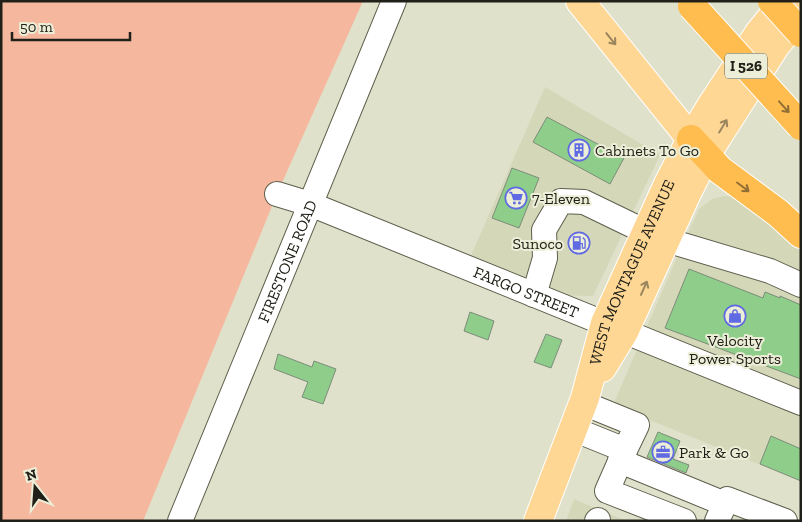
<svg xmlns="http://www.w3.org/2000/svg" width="802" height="522" viewBox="0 0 802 522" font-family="'Zilla Slab',serif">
  <rect width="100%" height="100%" fill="#e0e1cb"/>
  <!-- built -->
  <path fill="#d5d7b9" d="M545,87L660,155L593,296L534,295L466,267Z
    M724,196L736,197L743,200L801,251V479L758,464L613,405L674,264L699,209L712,199Z
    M574,499L626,521H566Z"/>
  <!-- green -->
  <path fill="#f5b89f" d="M1,1H363L277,194L143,521H1Z"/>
  <!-- building -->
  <path fill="#8ece8a" stroke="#7d8c7b" d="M547,117L624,158L610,184L533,142Z
    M512,168L539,178L519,228L492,218Z
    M689,269L763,298L765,292L780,298V296L801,305V379L665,328Z
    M470,312L494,321L488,340L464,331Z
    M546,334L562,340L551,368L534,362Z
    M278,354L312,367L314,361L336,369L323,404L302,397L308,382L274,369Z
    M658,432L680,441L673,459L689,465L686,473L647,457Z
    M771,436L801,449V481L760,464Z"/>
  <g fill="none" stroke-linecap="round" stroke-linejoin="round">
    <!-- minor casing -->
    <g stroke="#5d5e4b" stroke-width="26">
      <g id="minor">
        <path id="s1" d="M277,194L310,204L801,403"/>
        <path d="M534,295L545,258L544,230L561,201L584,202L646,232L666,240L770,271L801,285"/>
        <path d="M583,403L637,425L625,450"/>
        <path d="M573,429L625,450L607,491L684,521"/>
        <path d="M620,461L725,504"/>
        <path id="s2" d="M180,521L394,1"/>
        <path d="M597,521L598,520"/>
        <path d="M717,521L727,499L785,521"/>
      </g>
    </g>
    <!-- major casing -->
    <g stroke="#fff" stroke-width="30">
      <g id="major">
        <path d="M580,1L691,139"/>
        <path d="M602,368L624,332L687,193L706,155L776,45L801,15"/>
        <path id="s3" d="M538,521L585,398L605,323L668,184L691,139L711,106L759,33L785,1"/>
      </g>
    </g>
    <!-- highway casing -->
    <g stroke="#fff" stroke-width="30">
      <path id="highway" d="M691,139L720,170L778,213L801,234"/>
    </g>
    <!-- minor -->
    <use href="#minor" stroke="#fff" stroke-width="24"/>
    <!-- major -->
    <use href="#major" stroke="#ffd795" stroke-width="28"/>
    <!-- highway -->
    <use href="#highway" stroke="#ffbc4f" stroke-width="28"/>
    <!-- highway-bridge casing -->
    <g stroke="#fff" stroke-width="30" stroke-linecap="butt">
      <path id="highway-bridge" d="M772,1L801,33
        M692,6L801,126"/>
    </g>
    <!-- highway-bridge -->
    <use href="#highway-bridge" stroke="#ffbc4f" stroke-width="28"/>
  </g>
  <!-- one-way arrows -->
  <defs><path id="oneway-shaft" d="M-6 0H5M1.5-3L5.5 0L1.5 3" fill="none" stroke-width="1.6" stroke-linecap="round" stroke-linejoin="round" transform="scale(1.25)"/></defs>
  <g stroke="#9b855d">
    <use href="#oneway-shaft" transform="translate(611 39) rotate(51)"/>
    <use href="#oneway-shaft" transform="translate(723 126) rotate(-59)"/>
    <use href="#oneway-shaft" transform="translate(644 288) rotate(-66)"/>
  </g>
  <g stroke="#906e34">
    <use href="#oneway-shaft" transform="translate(784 107) rotate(48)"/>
    <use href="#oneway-shaft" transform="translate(743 187) rotate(37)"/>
  </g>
  <!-- icons -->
  <defs>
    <g id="building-ring" transform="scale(1.125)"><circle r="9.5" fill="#edeed8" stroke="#606ae2" stroke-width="1.5"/><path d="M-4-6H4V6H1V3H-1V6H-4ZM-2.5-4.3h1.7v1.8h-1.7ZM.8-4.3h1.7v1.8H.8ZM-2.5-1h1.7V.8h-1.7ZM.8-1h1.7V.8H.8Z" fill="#606ae2"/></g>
    <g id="supermarket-ring" transform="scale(1.125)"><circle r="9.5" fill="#edeed8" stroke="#606ae2" stroke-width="1.5"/><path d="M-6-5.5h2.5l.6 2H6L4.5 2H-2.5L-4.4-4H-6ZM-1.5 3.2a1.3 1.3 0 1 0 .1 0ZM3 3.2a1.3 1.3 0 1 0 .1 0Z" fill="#606ae2"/></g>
    <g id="fuel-ring" transform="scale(1.125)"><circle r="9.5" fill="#edeed8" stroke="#606ae2" stroke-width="1.5"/><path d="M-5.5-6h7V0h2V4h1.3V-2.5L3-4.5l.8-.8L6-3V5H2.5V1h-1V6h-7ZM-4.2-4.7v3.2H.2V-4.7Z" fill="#606ae2"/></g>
    <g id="shop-ring" transform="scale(1.125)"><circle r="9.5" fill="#edeed8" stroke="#606ae2" stroke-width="1.5"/><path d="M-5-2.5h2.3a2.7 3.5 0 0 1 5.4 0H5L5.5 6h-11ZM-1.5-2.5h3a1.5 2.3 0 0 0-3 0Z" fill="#606ae2"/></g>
    <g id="office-ring" transform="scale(1.125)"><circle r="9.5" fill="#edeed8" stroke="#606ae2" stroke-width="1.5"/><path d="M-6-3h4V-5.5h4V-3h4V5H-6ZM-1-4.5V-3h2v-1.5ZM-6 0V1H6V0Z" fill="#606ae2"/></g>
  </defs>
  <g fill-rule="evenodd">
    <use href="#building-ring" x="579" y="150"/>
    <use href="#supermarket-ring" x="516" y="198"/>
    <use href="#fuel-ring" x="579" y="243"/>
    <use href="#shop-ring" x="735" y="316"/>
    <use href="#office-ring" x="663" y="452"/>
  </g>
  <g text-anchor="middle" stroke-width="4" stroke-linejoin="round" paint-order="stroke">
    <!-- shield labels -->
    <rect fill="#edeed8" stroke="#5e5e52" stroke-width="1" x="725" y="53.5" width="42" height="25" rx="4"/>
    <g font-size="15" font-weight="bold" fill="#202018">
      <text x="746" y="71">I 526</text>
    </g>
    <!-- poi labels -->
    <g font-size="16" fill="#202018" stroke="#edeed8" text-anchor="start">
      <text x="595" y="156">Cabinets To Go</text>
      <text x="532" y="204">7-Eleven</text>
      <text x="563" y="249" text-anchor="end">Sunoco</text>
      <text x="735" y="346" text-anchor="middle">Velocity<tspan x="735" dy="18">Power Sports</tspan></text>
      <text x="679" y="458">Park &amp; Go</text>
    </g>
    <!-- street labels -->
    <g font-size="16" fill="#202018" stroke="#edeed8">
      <text dy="6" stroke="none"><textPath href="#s2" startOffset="281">FIRESTONE ROAD</textPath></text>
      <text dy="6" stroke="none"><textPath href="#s3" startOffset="266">WEST MONTAGUE AVENUE</textPath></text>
      <text dy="6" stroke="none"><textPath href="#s1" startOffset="268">FARGO STREET</textPath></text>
    </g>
  </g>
  <!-- border -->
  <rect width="802" height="522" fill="none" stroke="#202018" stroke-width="5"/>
  <!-- north arrow -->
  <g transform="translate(35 487) rotate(343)" stroke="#edeed8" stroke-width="4" paint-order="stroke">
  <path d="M0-4L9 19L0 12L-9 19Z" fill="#202018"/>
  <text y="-8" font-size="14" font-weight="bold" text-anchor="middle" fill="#202018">N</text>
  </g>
  <!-- scale -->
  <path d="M12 32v8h118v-8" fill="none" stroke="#202018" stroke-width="2.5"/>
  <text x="20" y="32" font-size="15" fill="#202018" stroke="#edeed8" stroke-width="4" paint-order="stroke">50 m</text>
</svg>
